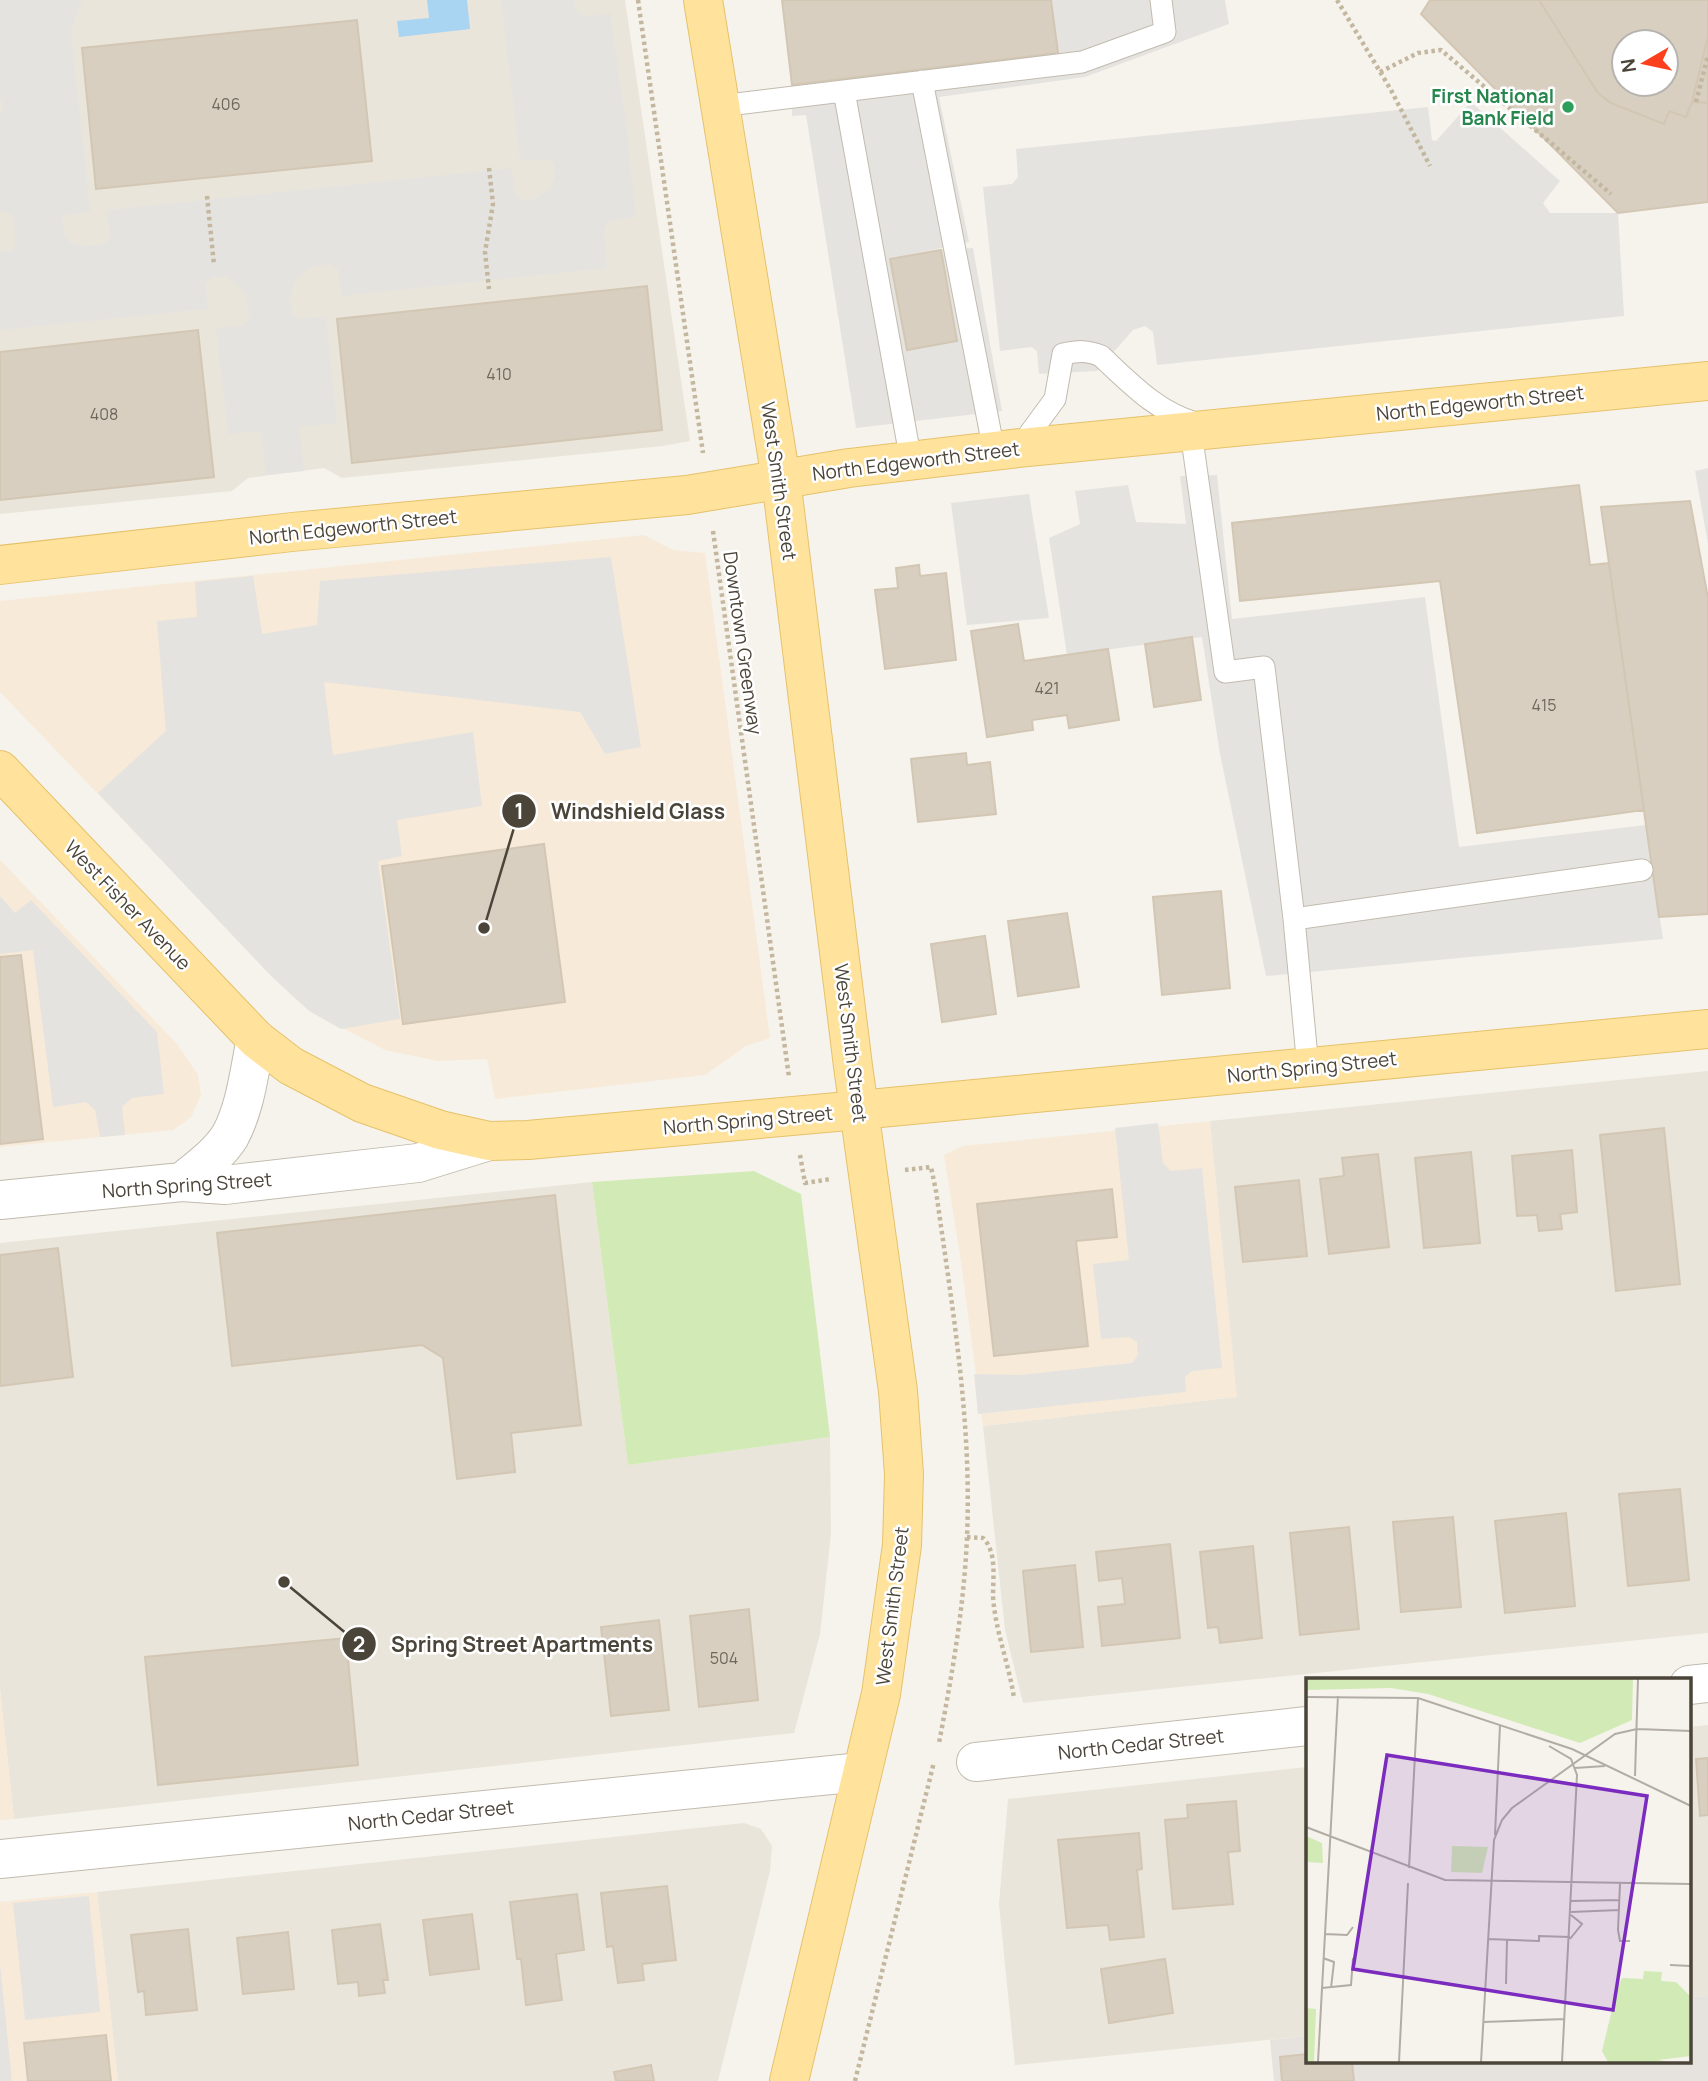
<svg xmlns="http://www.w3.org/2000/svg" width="1708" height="2081" viewBox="0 0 1708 2081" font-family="Manrope,sans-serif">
  <rect width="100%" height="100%" fill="#f6f3ec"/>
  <!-- residential -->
  <path fill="#eae5da" d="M0,0H625L690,441L663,446L342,478L324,468L248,478L232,491L0,514Z
    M1708,1071V1633L1023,1703L1005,1630L983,1426L1236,1397L1210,1121Z
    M592,1182L628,1465L830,1437L831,1534L820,1634L794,1733L14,1819L0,1689V1243Z
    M1708,1725V1996L1689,1997V1727Z
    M1307,1767V2036L1015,2065L999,1904L1008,1799Z
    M744,1823L761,1829L772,1846L770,1871L718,2081H118L97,1892Z"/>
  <!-- commercial -->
  <path fill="#f7ead8" d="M644,535L673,550L705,553L770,1038L746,1046L705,1075L495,1099L487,1059L438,1061L385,1050L325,1019L266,969L0,692V601Z
    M0,860L177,1044L198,1075L201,1095L191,1117L173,1130L0,1147Z
    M1210,1121L1237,1397L983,1426L960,1255L944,1155L963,1146Z
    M0,1689L14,1819L0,1820Z
    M97,1892L118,2081H0V1902Z"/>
  <!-- industrial -->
  <path fill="#e6e2dd" d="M1708,1996V2081H1274L1270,2040L1307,2036V2062H1689V1997Z"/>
  <!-- green -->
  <path fill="#d2eab5" d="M754,1171L801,1194L830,1437L628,1465L592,1182Z"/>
  <!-- parking -->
  <path fill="#e5e3e0" d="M0,0H82L71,31L90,212L62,216L65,235L72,244L85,246L103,244L110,239L107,210L512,168L515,194L521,200L535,199L549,189L554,178V165L548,159L520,161L501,0H574L576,10L585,17L610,13L626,123L636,217L609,221L604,230L607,268L342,296L338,269L330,264L311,267L297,278L290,295L292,314L297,319L326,316L337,423L299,427L304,471L266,475L261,431L228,434L216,328L243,326L249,319L247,298L238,285L226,277H212L206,284L208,309L0,330V252L10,251L15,247L14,216L0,210V115L3,112L2,102L0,99Z
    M1051,0H1225L1229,24L1085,77L939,97L969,242L890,259L906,349L957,341L941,250L973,248L1002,411L856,428L806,115L792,116V85L1058,53Z
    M1471,102L1560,181L1543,203L1550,213H1618L1624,316L1157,365L1153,332L1145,326L1133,330L1097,371L1039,374L1037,351L1031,347L1000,351L983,187L1012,184L1018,177L1016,149L1428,107L1432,140L1436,141Z
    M1708,468V544L1695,471Z
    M1217,475L1232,619L1425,597L1459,847L1646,825L1663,939L1266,976L1220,754L1202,637L1067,655L1049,538L1080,524L1075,491L1128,485L1136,522L1186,524L1180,476Z
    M1029,494L1049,618L967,625L951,503Z
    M611,557L641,747L605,754L580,712L324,682L333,755L473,732L482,806L397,820L402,856L378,861L400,1019L341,1029L309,1011L271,976L98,793L166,731L157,621L197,617L195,582L253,576L262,634L317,625L320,581Z
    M0,896L15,913L31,900L157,1032L164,1094L132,1098L122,1107L125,1135L100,1137L95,1110L86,1102L53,1107L33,950L0,954Z
    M1158,1123L1163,1163L1171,1171L1202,1168L1222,1368L1192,1371L1185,1377L1186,1392L978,1414L974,1374L1020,1375L1132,1363L1138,1355L1137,1342L1129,1337L1101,1339L1093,1264L1129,1260L1115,1128Z
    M89,1896L100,2012L25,2020L13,1903Z
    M0,1964L12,2081H0Z"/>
  <!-- water -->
  <path fill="#a9d4f2" d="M427,0H467L470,29L399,37L397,21L429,18Z"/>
  <!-- building -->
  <path fill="#d8cfc1" stroke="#d3c7b4" stroke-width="2" fill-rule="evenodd" d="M782,0H1051L1058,53L792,85Z
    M1430,0H1539L1598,93L1611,103L1664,124L1669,111L1686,117L1692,102L1708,103V202L1618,213L1421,14Z
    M1539,0H1708V36L1692,102L1686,117L1669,111L1664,124L1611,103L1598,93ZM1624,42H1666V84H1624Z
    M357,20L372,161L96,189L82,48Z
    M1708,36V103L1692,102Z
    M941,250L957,341L907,350L890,259Z
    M647,286L662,430L352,463L337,319Z
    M198,330L214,477L0,500V352Z
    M1579,485L1590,565L1609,563L1644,810L1477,833L1440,581L1240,601L1232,523Z
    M1690,501L1708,598V914L1659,917L1601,507Z
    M919,565L920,576L946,573L956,660L885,669L875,590L898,588L896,568Z
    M1018,624L1024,661L1108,649L1119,720L1069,728L1067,715L1032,720L1033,730L987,737L971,631Z
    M1192,637L1201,700L1154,707L1145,644Z
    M966,753L967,765L990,762L996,814L918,822L911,759Z
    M544,844L565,1002L403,1024L382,866Z
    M1221,891L1230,988L1162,995L1153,897Z
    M1067,913L1079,987L1018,996L1008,921Z
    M985,936L996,1014L942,1022L931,944Z
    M21,955L43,1139L0,1144V957Z
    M1664,1128L1680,1284L1616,1291L1600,1135Z
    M1572,1150L1577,1212L1560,1214L1562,1229L1539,1231L1537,1215L1517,1216L1512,1156Z
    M1471,1152L1480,1243L1424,1248L1415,1158Z
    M1378,1154L1389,1247L1329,1254L1320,1179L1344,1176L1342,1158Z
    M1299,1180L1307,1256L1243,1262L1235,1187Z
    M1112,1189L1117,1237L1076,1241L1088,1346L994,1356L977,1204Z
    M555,1195L581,1425L511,1433L515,1472L457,1479L443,1358L422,1345L232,1366L217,1233Z
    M58,1248L73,1377L0,1386V1255Z
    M1680,1489L1689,1580L1628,1586L1619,1494Z
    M1566,1513L1575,1606L1505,1613L1495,1521Z
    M1453,1517L1461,1607L1401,1612L1393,1522Z
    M1349,1527L1359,1629L1300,1635L1290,1533Z
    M1170,1544L1180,1638L1102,1646L1098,1607L1125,1604L1122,1578L1099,1581L1096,1552Z
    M1253,1546L1262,1638L1220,1643L1218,1627L1208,1628L1200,1552Z
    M1075,1565L1083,1647L1031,1652L1023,1571Z
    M749,1609L758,1700L699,1707L690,1616Z
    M659,1620L669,1710L611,1716L601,1627Z
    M346,1638L358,1765L158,1785L145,1657Z
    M1708,1758V1815L1700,1816L1696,1759Z
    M1236,1801L1240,1851L1228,1852L1233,1904L1173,1909L1165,1820L1188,1818L1187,1805Z
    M1139,1833L1142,1869L1137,1870L1144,1937L1110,1940L1108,1925L1067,1928L1058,1840Z
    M667,1886L676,1960L642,1964L644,1980L618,1983L613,1946L607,1947L601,1893Z
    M577,1894L584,1950L556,1954L562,2000L526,2005L521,1959H517L510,1902Z
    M472,1914L479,1969L430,1975L423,1920Z
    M380,1924L388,1980H383L385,1993L359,1996L358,1982L338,1984L332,1930Z
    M188,1929L197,2010L146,2015L144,1991L138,1992L131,1935Z
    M288,1932L294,1989L243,1994L237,1938Z
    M1165,1959L1173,2013L1109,2023L1101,1969Z
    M106,2035L111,2081H28L24,2043Z
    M1307,2054V2062H1352L1354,2081H1282L1280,2057Z
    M651,2065L654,2081H616L614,2072Z"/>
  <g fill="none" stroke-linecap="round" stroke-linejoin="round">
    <!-- lane casing -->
    <g stroke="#c2bbae" stroke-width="23">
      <path id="lane" d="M922,81L994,451
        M844,91L911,461
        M720,106L1082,62L1165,32L1161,0
        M1191,432L1225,672L1264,667L1294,919L1308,1068
        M1019,448L1055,399L1063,354C1078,351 1087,350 1101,356C1130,383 1157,412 1196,423
        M1294,919L1642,870"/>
    </g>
    <!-- street casing -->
    <g stroke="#c2bbae" stroke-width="40">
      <path id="street" d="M182,1182C198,1169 219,1154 230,1136C246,1106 249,1072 256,1039
        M0,1200L182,1182L225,1185L418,1163L489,1141
        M1689,1685L1708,1683
        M976,1762L1307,1726
        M0,1859L861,1772"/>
    </g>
    <!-- primary casing -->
    <g stroke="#e6c16a" stroke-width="40">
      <path id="primary" d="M703,0L781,479L853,1066L898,1391L904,1474L902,1545L881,1694L789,2081
        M0,565L292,532L687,495L849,468L1019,448L1708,381
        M0,770L256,1039L291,1066L362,1103L440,1130L489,1141L528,1140L859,1110L1708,1029"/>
    </g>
    <!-- path -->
    <path stroke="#c4b79f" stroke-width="4.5" stroke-dasharray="3.5 3.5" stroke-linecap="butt" d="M638,0L703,453
      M1337,0L1391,90L1430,166
      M1380,72L1418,53L1441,50L1611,194
      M1696,102L1708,55
      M489,168L493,204L485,252L489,289
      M207,196L214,265
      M713,531L789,1077
      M800,1155L805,1183L831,1179
      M905,1170L931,1167L936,1191C952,1306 972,1421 967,1537C964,1607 952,1675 939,1743
      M967,1537L983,1538C997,1552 993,1577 993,1596C995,1630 1009,1664 1014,1698
      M855,2081L934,1762"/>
    <!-- lane -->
    <use href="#lane" stroke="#fff" stroke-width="21"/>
    <!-- street -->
    <use href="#street" stroke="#fff" stroke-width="38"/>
    <!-- primary -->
    <use href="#primary" stroke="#ffe39c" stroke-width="38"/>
  </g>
  <!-- markers -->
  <circle fill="#2e9e5b" stroke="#fff" stroke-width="2.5" cx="1568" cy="107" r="7"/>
  <g text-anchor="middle" stroke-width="5" stroke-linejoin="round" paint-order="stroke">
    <!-- number labels -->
    <g font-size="16" fill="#6e675b">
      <text x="226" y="110">406</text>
      <text x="499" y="380">410</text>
      <text x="104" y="420">408</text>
      <text x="1047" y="694">421</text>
      <text x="1544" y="711">415</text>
      <text x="724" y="1664">504</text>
    </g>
    <!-- leisure labels -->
    <g font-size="19" font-weight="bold" fill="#27864d" stroke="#fff" text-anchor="end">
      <text x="1554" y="103">First National<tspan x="1554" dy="22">Bank Field</tspan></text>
    </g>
    <!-- street labels -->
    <g font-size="19" fill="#4b4439" stroke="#fff">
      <text transform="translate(1480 403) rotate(-6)" y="7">North Edgeworth Street</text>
      <text transform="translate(916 461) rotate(-7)" y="7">North Edgeworth Street</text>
      <text transform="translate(779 481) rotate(82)" y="7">West Smith Street</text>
      <text transform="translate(353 527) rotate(-6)" y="7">North Edgeworth Street</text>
      <text transform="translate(743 643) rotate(82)" y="7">Downtown Greenway</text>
      <text transform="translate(128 905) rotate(46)" y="7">West Fisher Avenue</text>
      <text transform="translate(851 1043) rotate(83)" y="7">West Smith Street</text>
      <text transform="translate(1312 1067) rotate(-6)" y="7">North Spring Street</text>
      <text transform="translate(748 1120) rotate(-5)" y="7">North Spring Street</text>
      <text transform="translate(187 1185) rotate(-4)" y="7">North Spring Street</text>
      <text transform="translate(892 1606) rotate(-83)" y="7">West Smith Street</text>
      <text transform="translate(1141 1744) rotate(-6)" y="7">North Cedar Street</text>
      <text transform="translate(431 1815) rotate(-6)" y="7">North Cedar Street</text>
    </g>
  </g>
  <!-- overview -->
  <g transform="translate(1306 1678)">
    <rect width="385" height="385" fill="#f6f3ec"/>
    <path d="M0,1H327L326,42L274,65L122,16L85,10L0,12ZM0,158L16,165L17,185L0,184ZM146,168L182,169L176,195L145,194ZM338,293L356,294L355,303L370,304L385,319V378L352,382L363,384H302L296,373L311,311L316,300L337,301ZM0,330L10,331L8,384H0Z" fill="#d2eab5"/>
    <path fill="none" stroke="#b2ada4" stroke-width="2" d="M0,19L112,20L266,71L385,128M243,68L265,81L271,97L256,384M269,90L299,88M329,98L332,1M0,149L139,202L385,206M189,157L194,47M103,190L112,20M314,206L312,252L314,263H324M265,223L313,222M265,234L313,232M19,256L41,257L47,249M182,261L233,263V258L264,259M264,261L276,246L265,237M17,280L28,284L25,310M364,287L385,288M200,306L201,262M16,310L45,307L47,280M177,344L259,341M12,384L32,18M93,384L102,205M175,384L188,162L196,142L206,130L309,56L331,51L385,53"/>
    <path fill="#7b2cbf" fill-opacity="0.15" stroke="#7b2cbf" stroke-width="3.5" d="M81,77L341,118L307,332L47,291Z"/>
    <rect width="385" height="385" fill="none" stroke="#4b4439" stroke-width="3.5"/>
  </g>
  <!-- callouts -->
  <path fill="none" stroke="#4b4439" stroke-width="2.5" d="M484 928L519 811M284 1582L359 1644"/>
  <g fill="#4b4439" stroke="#fff" stroke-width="2.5">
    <circle cx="484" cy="928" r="7"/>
    <circle cx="284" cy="1582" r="7"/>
    <circle cx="519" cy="811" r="18"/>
    <circle cx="359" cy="1644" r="18"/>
  </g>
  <g font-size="21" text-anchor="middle" font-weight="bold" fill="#fff">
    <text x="519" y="819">1</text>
    <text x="359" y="1652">2</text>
  </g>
  <g font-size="21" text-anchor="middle" font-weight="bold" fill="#4b4439" stroke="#fff" stroke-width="5" stroke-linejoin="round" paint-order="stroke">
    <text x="638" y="819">Windshield Glass</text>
    <text x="522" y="1652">Spring Street Apartments</text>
  </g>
  <!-- north arrow -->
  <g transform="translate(1645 63) rotate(261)"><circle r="33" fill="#ffffff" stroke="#b7b4b0" stroke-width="2"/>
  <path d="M0-5L12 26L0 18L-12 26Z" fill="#fc3f1d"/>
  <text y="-10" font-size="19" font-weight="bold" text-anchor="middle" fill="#4b4439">N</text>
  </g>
</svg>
